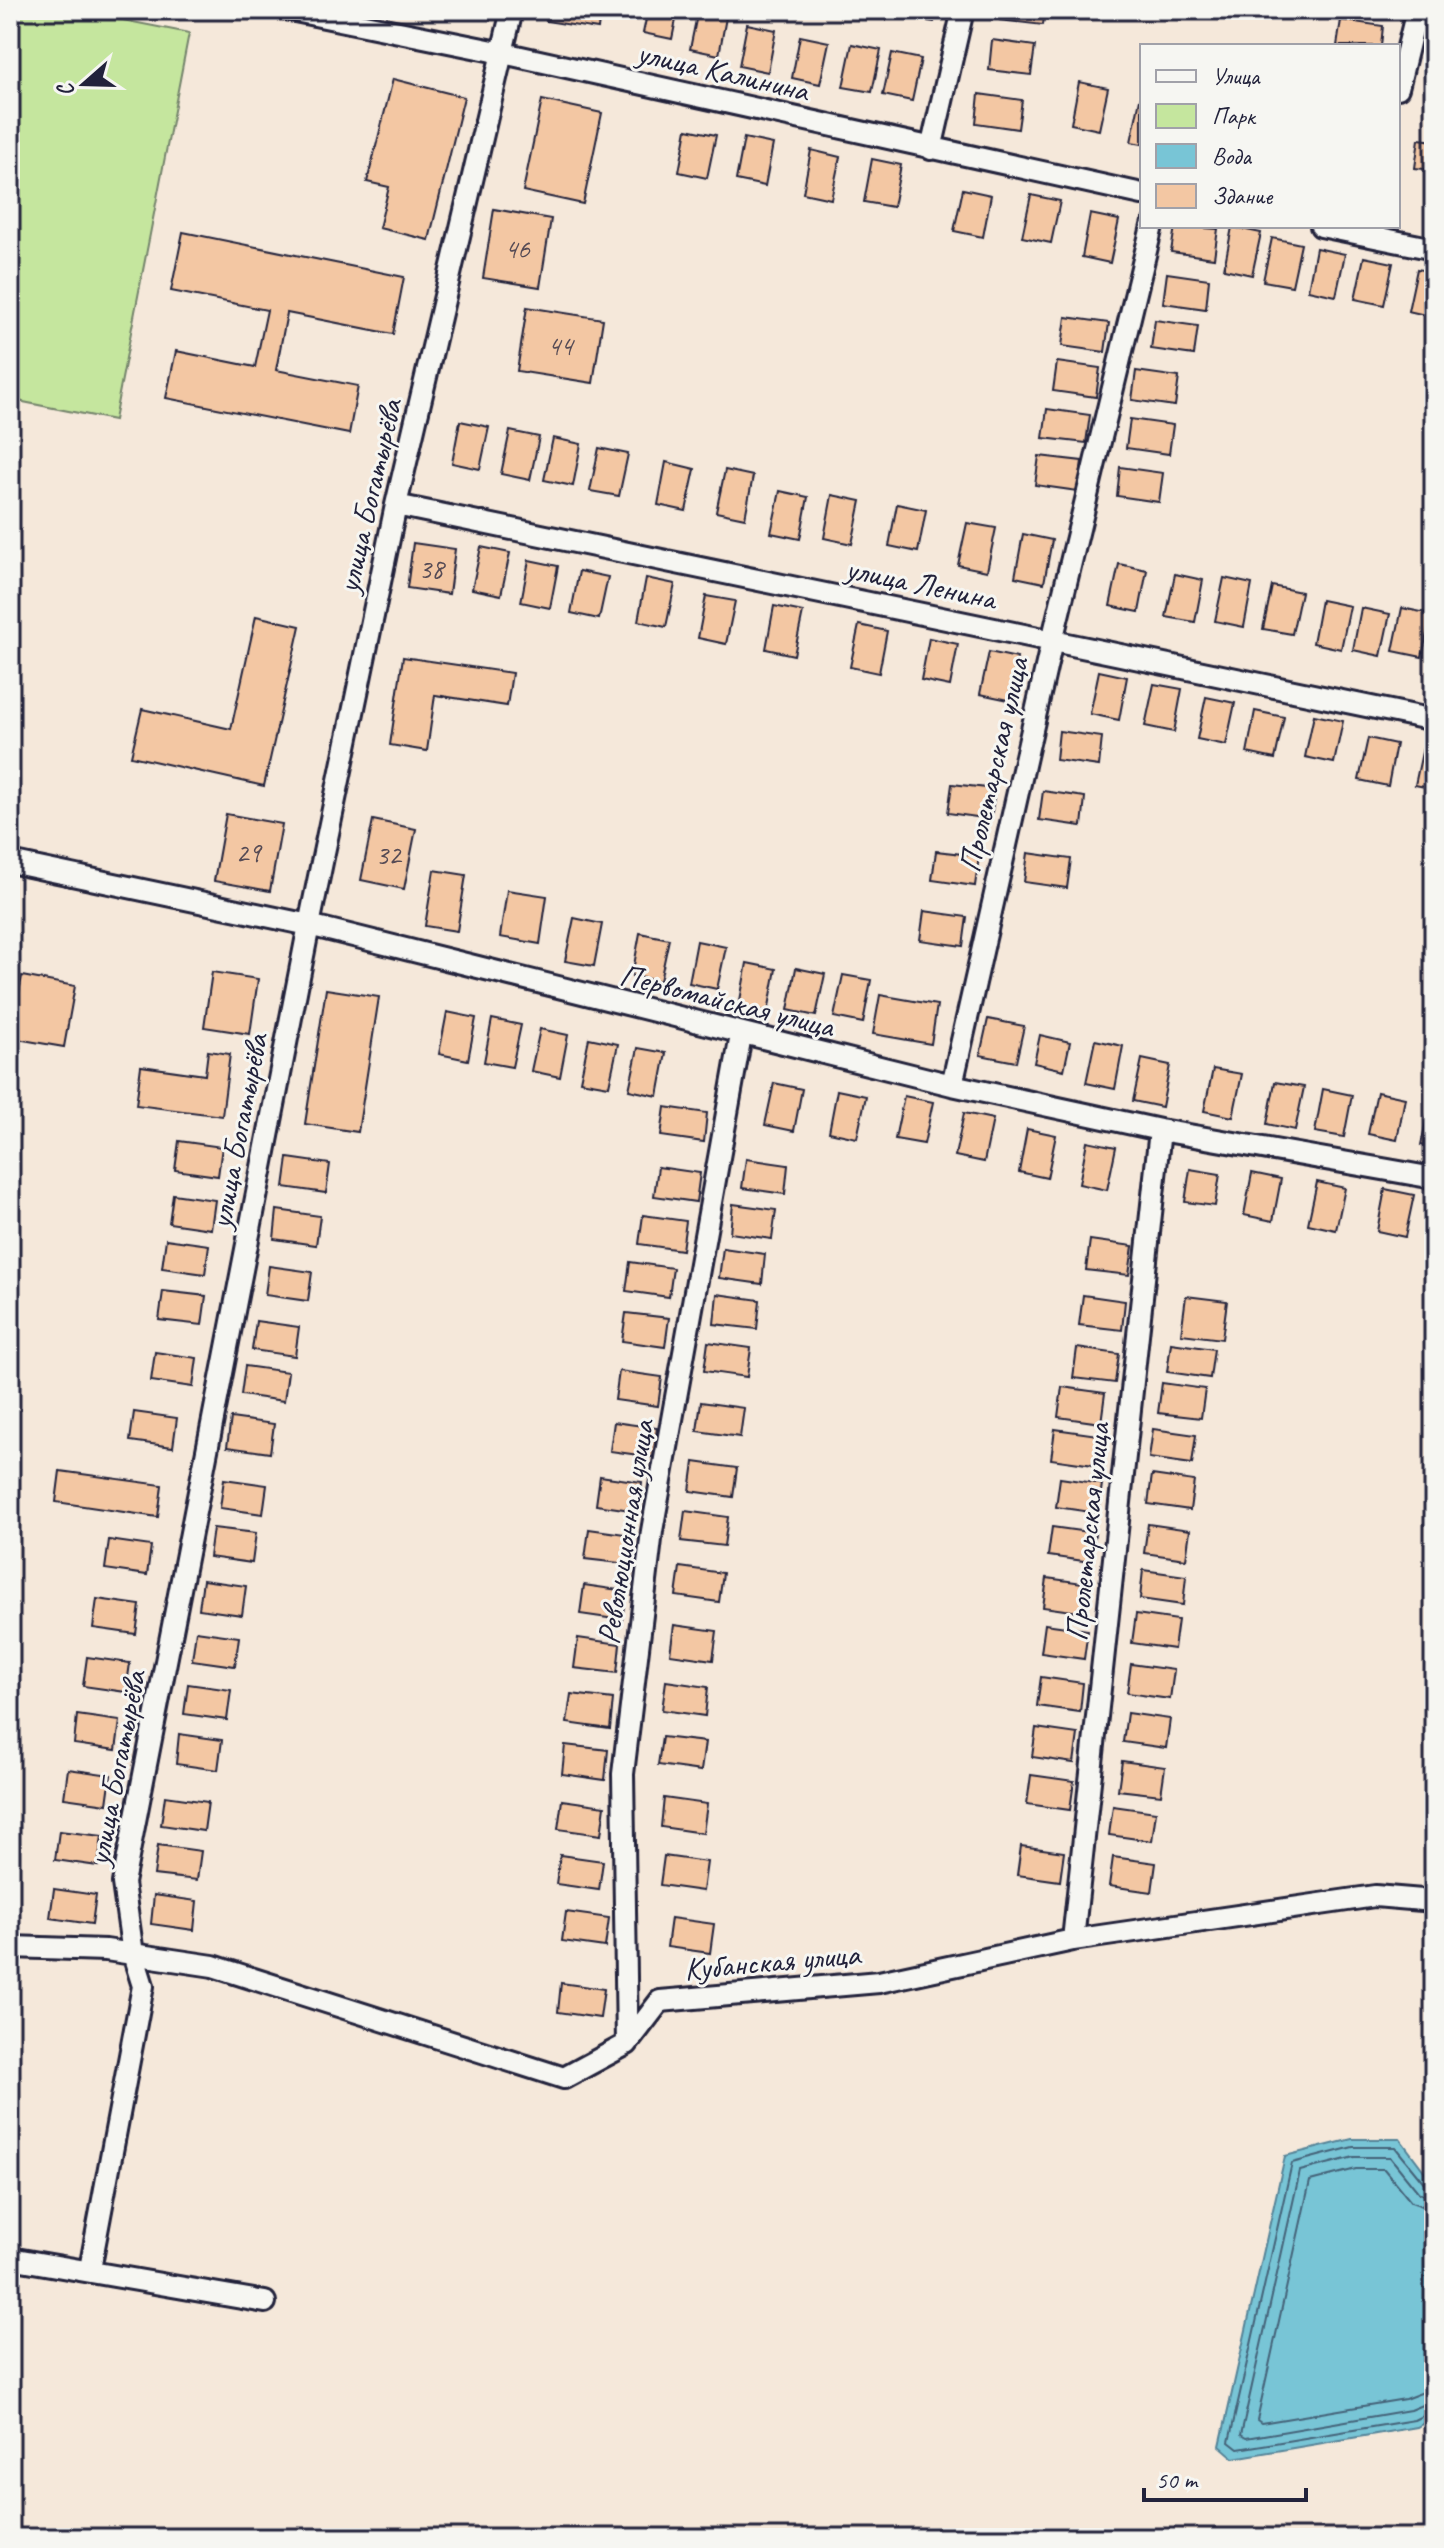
<svg xmlns="http://www.w3.org/2000/svg" width="1444" height="2548" viewBox="0 0 1444 2548" font-family="Caveat,sans-serif">
  <rect width="100%" height="100%" fill="#f5e8da"/>
  <filter id="ink" filterUnits="userSpaceOnUse"><feTurbulence type="fractalNoise" baseFrequency=".0125" numOctaves="2"/><feDisplacementMap in="SourceGraphic" scale="16" xChannelSelector="R" yChannelSelector="G"/><feConvolveMatrix kernelMatrix="1 2 1 2 8 2 1 2 1" color-interpolation-filters="sRGB"/></filter>
  <g filter="url(#ink)">
    <!-- green -->
    <path fill="#c5e69e" stroke="#74846c" stroke-width="2" d="M10,10H72L189,33L114,420L18,401L10,440Z"/>
    <!-- water -->
    <path fill="#78c5d6" stroke="#568498" stroke-width="2" d="M1352,2139H1400L1430,2179L1434,2206V2417L1417,2427L1234,2458L1220,2446L1285,2156Z"/>
    <g fill="none" stroke-linecap="round" stroke-linejoin="round">
      <!-- shore -->
      <path stroke="#446379" stroke-width="2" d="M1434,2187L1425,2184L1395,2147H1353L1292,2163L1229,2442L1238,2449L1414,2420L1434,2410
        M1434,2198L1419,2193L1390,2157H1354L1300,2171L1241,2435L1246,2438L1410,2410L1434,2400
        M1434,2210L1411,2202L1384,2169H1356L1310,2181L1257,2420L1261,2423L1405,2399L1434,2388"/>
    </g>
    <!-- building -->
    <path fill="#f3c7a3" stroke="#22223b" stroke-width="2" d="M548,10H600L598,29L546,21Z
      M648,10H678L672,39L643,33Z
      M698,10L727,12L719,55L690,49Z
      M892,10H936L934,22L891,16Z
      M1001,10H1045L1043,25L1000,20Z
      M1341,20L1383,26L1381,46H1337Z
      M747,24L776,30L768,72L739,66Z
      M800,36L829,42L820,84L792,78Z
      M992,40L1035,46L1031,75L989,70Z
      M852,44L881,50L872,92L843,87Z
      M892,53L921,59L912,101L883,95Z
      M393,79L464,97L429,240L379,228L389,187L367,182Z
      M1079,82L1108,88L1099,130L1071,124Z
      M979,94L1022,100L1018,129L976,123Z
      M1140,99L1142,100V144L1131,142Z
      M542,100L602,113L583,204L523,191Z
      M687,129L716,135L707,178L679,172Z
      M744,138L773,144L765,186L736,180Z
      M1419,139L1434,141V170L1415,168Z
      M811,150L840,157L831,199L803,193Z
      M872,159L901,165L893,207L864,202Z
      M963,189L991,195L983,237L954,231Z
      M1031,195L1060,201L1051,243L1022,237Z
      M494,209L551,219L540,287L483,278Z
      M1090,214L1119,220L1110,263L1082,257Z
      M1175,226L1218,229L1214,258L1171,252Z
      M1232,227L1261,233L1252,275L1224,269Z
      M183,232L404,277L393,334L287,313L276,370L358,386L349,434L166,398L176,351L255,367L267,310L171,291Z
      M1272,238L1301,244L1292,286L1263,281Z
      M1316,248L1345,254L1336,296L1308,290Z
      M1364,257L1393,263L1384,305L1355,299Z
      M1417,269L1434,272V317L1408,311Z
      M1167,273L1209,279L1206,309L1163,303Z
      M527,307L603,319L593,383L517,371Z
      M1066,317L1109,323L1105,352L1062,346Z
      M1155,320L1198,326L1194,355L1151,349Z
      M1057,362L1100,368L1096,397L1053,391Z
      M1136,371L1179,377L1175,406L1132,400Z
      M1047,409L1090,415L1086,443L1043,438Z
      M1130,419L1173,425L1169,454L1126,448Z
      M460,421L489,427L480,469L452,463Z
      M510,431L539,437L530,480L501,474Z
      M553,438L581,444L573,486L544,480Z
      M599,448L628,454L619,496L590,491Z
      M1039,456L1082,461L1078,491L1035,485Z
      M666,462L695,469L686,511L658,505Z
      M1120,467L1163,473L1159,502L1117,496Z
      M725,470L753,476L745,518L716,512Z
      M780,491L808,497L800,539L771,533Z
      M832,495L861,501L852,544L824,538Z
      M897,504L926,510L918,552L889,546Z
      M967,523L996,528L987,571L958,565Z
      M1023,534L1052,540L1044,583L1015,577Z
      M413,543L455,549L449,594L407,588Z
      M481,547L510,553L501,595L472,589Z
      M529,560L558,566L550,608L521,602Z
      M1119,564L1147,570L1139,612L1110,606Z
      M579,571L608,577L599,619L571,613Z
      M1175,574L1203,580L1195,622L1166,617Z
      M646,578L675,584L666,627L638,621Z
      M1224,578L1252,584L1244,627L1215,621Z
      M1272,586L1301,592L1292,634L1263,629Z
      M706,596L735,601L726,644L698,638Z
      M1321,600L1350,606L1341,649L1313,643Z
      M774,606L803,612L794,655L766,649Z
      M1361,608L1390,614L1381,656L1353,650Z
      M1402,608L1431,614L1422,657L1393,651Z
      M256,616L300,626L264,786L131,756L142,709L231,729Z
      M859,625L887,631L879,673L850,667Z
      M929,638L958,644L950,686L921,680Z
      M989,652L1017,658L1009,700L980,694Z
      M403,657L512,673L507,706L435,695L427,751L390,745Z
      M1099,671L1127,677L1119,720L1090,714Z
      M10,674L18,675L10,718Z
      M1154,684L1182,689L1174,732L1145,726Z
      M1206,697L1235,703L1226,745L1197,739Z
      M1255,711L1284,717L1275,759L1247,753Z
      M1314,715L1343,721L1334,763L1305,757Z
      M1059,731L1102,737L1099,766L1056,760Z
      M1368,738L1396,744L1388,786L1359,780Z
      M1424,743L1434,745V789L1415,785Z
      M952,784L995,789L991,819L948,813Z
      M1043,791L1085,797L1082,826L1039,820Z
      M226,814L282,824L270,891L214,881Z
      M373,820L416,829L404,889L361,880Z
      M936,851L979,856L975,886L932,880Z
      M1028,853L1071,859L1067,888L1024,882Z
      M434,870L466,875L457,931L425,926Z
      M507,890L547,896L540,944L500,937Z
      M924,911L967,917L963,946L920,940Z
      M574,918L602,924L594,966L565,961Z
      M640,933L669,939L660,981L632,976Z
      M697,941L726,947L717,989L689,983Z
      M747,963L776,969L768,1012L739,1006Z
      M796,968L825,974L816,1016L788,1010Z
      M212,972L258,979L250,1034L204,1027Z
      M843,975L871,980L863,1023L834,1017Z
      M22,976L75,986L64,1047L11,1038Z
      M326,989L379,997L358,1132L305,1124Z
      M880,995L937,1005L931,1044L873,1034Z
      M447,1012L476,1018L468,1060L439,1054Z
      M492,1019L521,1025L512,1067L484,1062Z
      M988,1019L1024,1026L1016,1062L980,1055Z
      M540,1029L568,1035L560,1077L531,1071Z
      M1040,1035L1070,1042L1064,1070L1034,1063Z
      M589,1038L618,1044L609,1086L580,1081Z
      M1095,1040L1123,1046L1115,1089L1086,1083Z
      M638,1048L666,1053L658,1096L629,1090Z
      M208,1051L230,1054L222,1116L136,1105L141,1066L205,1075Z
      M1142,1059L1170,1065L1162,1107L1133,1101Z
      M1213,1069L1242,1074L1233,1117L1204,1111Z
      M1275,1082L1304,1087L1295,1130L1267,1124Z
      M774,1083L802,1089L794,1131L765,1125Z
      M1323,1089L1352,1095L1344,1137L1315,1132Z
      M837,1090L866,1096L857,1138L829,1132Z
      M1377,1092L1405,1098L1397,1140L1368,1134Z
      M904,1096L933,1102L924,1144L895,1139Z
      M1430,1103L1434,1104V1148L1421,1145Z
      M665,1107L707,1113L704,1142L661,1136Z
      M964,1113L993,1119L984,1162L955,1156Z
      M1027,1129L1056,1135L1047,1178L1019,1172Z
      M179,1141L222,1147L218,1176L175,1170Z
      M1087,1141L1116,1147L1107,1190L1079,1184Z
      M288,1158L330,1164L326,1193L284,1187Z
      M746,1159L788,1165L785,1194L742,1188Z
      M658,1167L700,1173L696,1202L654,1196Z
      M1190,1169L1220,1174L1215,1206L1185,1202Z
      M1252,1173L1281,1179L1273,1221L1244,1215Z
      M1317,1182L1345,1188L1336,1230L1308,1224Z
      M1385,1189L1414,1195L1405,1237L1377,1231Z
      M173,1194L215,1200L211,1229L169,1223Z
      M733,1204L776,1210L772,1239L730,1233Z
      M277,1210L320,1216L316,1245L274,1239Z
      M643,1215L686,1221L682,1250L639,1244Z
      M166,1239L209,1245L205,1274L162,1268Z
      M1090,1240L1133,1246L1129,1275L1086,1270Z
      M723,1248L765,1254L762,1284L719,1278Z
      M630,1262L673,1268L669,1297L626,1291Z
      M269,1266L312,1272L308,1301L265,1295Z
      M163,1291L206,1296L202,1325L159,1320Z
      M717,1294L760,1300L757,1329L714,1324Z
      M1083,1295L1125,1301L1122,1330L1079,1325Z
      M1186,1296L1227,1301L1222,1339L1181,1334Z
      M626,1313L669,1318L665,1347L622,1341Z
      M256,1321L299,1327L295,1356L252,1350Z
      M708,1342L751,1348L747,1377L704,1371Z
      M1171,1343L1214,1349L1210,1378L1167,1372Z
      M1077,1348L1119,1354L1115,1383L1073,1378Z
      M155,1352L197,1358L193,1387L151,1381Z
      M245,1366L288,1372L284,1401L241,1395Z
      M619,1371L662,1377L658,1406L615,1400Z
      M1162,1383L1205,1389L1201,1418L1158,1413Z
      M1062,1387L1105,1393L1101,1423L1058,1417Z
      M701,1402L744,1408L740,1437L697,1431Z
      M134,1412L177,1418L173,1447L130,1441Z
      M231,1418L274,1424L270,1453L227,1447Z
      M614,1422L657,1428L653,1457L610,1451Z
      M1055,1429L1098,1435L1094,1465L1051,1459Z
      M1153,1429L1196,1435L1192,1464L1149,1458Z
      M694,1462L737,1468L733,1497L690,1491Z
      M60,1471L162,1485L158,1517L56,1502Z
      M1152,1475L1194,1481L1190,1510L1148,1504Z
      M600,1476L642,1482L638,1511L596,1505Z
      M1060,1478L1102,1484L1098,1513L1056,1507Z
      M224,1479L267,1485L263,1514L220,1508Z
      M685,1511L728,1517L724,1546L681,1541Z
      M1148,1524L1190,1530L1186,1559L1144,1553Z
      M1052,1527L1095,1533L1091,1562L1048,1556Z
      M213,1528L256,1533L252,1563L209,1557Z
      M589,1529L632,1535L628,1564L585,1559Z
      M109,1540L151,1546L147,1575L105,1569Z
      M680,1567L723,1573L719,1602L676,1596Z
      M1143,1570L1186,1576L1183,1605L1140,1599Z
      M1047,1578L1090,1584L1086,1613L1043,1607Z
      M203,1580L246,1586L242,1615L199,1609Z
      M584,1585L626,1591L622,1620L580,1614Z
      M97,1599L140,1605L136,1634L93,1628Z
      M1136,1614L1178,1620L1174,1649L1132,1643Z
      M1045,1624L1088,1630L1084,1659L1041,1653Z
      M674,1625L717,1631L713,1660L670,1654Z
      M196,1631L239,1637L235,1666L192,1660Z
      M578,1638L620,1644L617,1673L574,1668Z
      M87,1657L130,1663L126,1692L83,1686Z
      M1131,1664L1174,1670L1170,1699L1127,1693Z
      M1041,1677L1083,1683L1080,1712L1037,1706Z
      M666,1681L708,1687L705,1716L662,1710Z
      M188,1684L231,1690L227,1720L184,1714Z
      M571,1694L613,1699L610,1729L567,1723Z
      M1127,1713L1170,1719L1166,1748L1123,1742Z
      M77,1715L120,1721L116,1750L74,1744Z
      M1036,1728L1078,1734L1074,1763L1032,1757Z
      M179,1734L222,1740L218,1770L176,1764Z
      M662,1737L705,1742L701,1771L658,1765Z
      M565,1745L608,1750L605,1780L562,1774Z
      M1122,1761L1165,1767L1161,1795L1118,1790Z
      M68,1769L111,1775L107,1804L64,1798Z
      M1031,1775L1074,1781L1070,1810L1027,1804Z
      M165,1796L208,1802L204,1831L161,1825Z
      M664,1798L707,1804L703,1833L661,1827Z
      M562,1800L605,1806L601,1835L558,1829Z
      M1113,1806L1156,1812L1152,1841L1109,1835Z
      M59,1831L102,1836L98,1866L55,1860Z
      M158,1845L201,1851L197,1880L154,1875Z
      M1021,1846L1064,1852L1060,1881L1017,1875Z
      M560,1855L603,1861L599,1890L556,1884Z
      M664,1856L707,1862L703,1891L660,1885Z
      M1113,1857L1156,1863L1152,1892L1109,1886Z
      M54,1889L96,1895L92,1924L50,1918Z
      M154,1895L197,1901L194,1930L151,1924Z
      M566,1912L609,1918L605,1947L562,1941Z
      M671,1918L714,1924L710,1953L667,1947Z
      M561,1983L604,1989L600,2018L558,2012Z"/>
    <g fill="none" stroke-linecap="round" stroke-linejoin="round">
      <!-- street casing -->
      <g stroke="#22223b" stroke-width="26">
        <path id="street" d="M290,10L503,53L1142,194
          M1398,88L1417,10
          M931,149L963,10
          M1321,226L1434,249
          M396,505L1434,720
          M10,862L309,925L952,1085L1160,1130L1434,1178
          M952,1085L1052,641L1152,226
          M1073,1940L1160,1130
          M10,1947L106,1950L213,1966L564,2078L627,2044L660,2001L879,1982L1073,1940L1375,1896L1434,1901
          M627,2044L623,1774L652,1531L741,1035
          M10,2258L265,2302
          M90,2269L143,1986L133,1954L123,1883L309,925L396,505L512,10"/>
      </g>
      <!-- street -->
      <use href="#street" stroke="#f6f6f2" stroke-width="20"/>
    </g>
  </g>
  <g text-anchor="middle" stroke-width="6" stroke-linejoin="round" paint-order="stroke">
    <!-- number labels -->
    <g font-size="28" fill="#564b55">
      <text x="517" y="258">46</text>
      <text x="560" y="355">44</text>
      <text x="431" y="578">38</text>
      <text x="248" y="862">29</text>
      <text x="388" y="864">32</text>
    </g>
    <!-- street labels -->
    <g font-size="32" fill="#22223b" stroke="#f6f6f2">
      <text transform="translate(723 71) rotate(13)" y="11">улица Калинина</text>
      <text transform="translate(369 496) rotate(-77)" y="11">улица Богатырёва</text>
      <text transform="translate(921 583) rotate(12)" y="11">улица Ленина</text>
      <text transform="translate(993 765) rotate(-77)" y="11">Пролетарская улица</text>
      <text transform="translate(727 1000) rotate(14)" y="11">Первомайская улица</text>
      <text transform="translate(238 1131) rotate(-79)" y="11">улица Богатырёва</text>
      <text transform="translate(625 1532) rotate(-81)" y="11">Революционная улица</text>
      <text transform="translate(1087 1532) rotate(-84)" y="11">Пролетарская улица</text>
      <text transform="translate(116 1768) rotate(-79)" y="11">улица Богатырёва</text>
      <text transform="translate(772 1961) rotate(-5)" y="11">Кубанская улица</text>
    </g>
  </g>
  <!-- margin -->
  <rect width="1444" height="2548" fill="none" stroke="#f6f6f2" stroke-width="40"/>
  <rect x="20" y="20" width="1404" height="2508" fill="none" stroke="#22223b" stroke-width="3" filter="url(#ink)"/>
  <!-- legend -->
  <rect x="1140" y="44" width="260" height="184" fill="#f6f6f2" stroke="#a1a1a9" stroke-width="2"/>
  <rect x="1156" y="70" width="40" height="12" fill="#f6f6f2" stroke="#a1a1a9" stroke-width="2"/>
  <text x="1212" y="84" font-size="24" fill="#22223b">Улица</text>
  <rect x="1156" y="104" width="40" height="24" fill="#c5e69e" stroke="#a1a1a9" stroke-width="2"/>
  <text x="1212" y="124" font-size="24" fill="#22223b">Парк</text>
  <rect x="1156" y="144" width="40" height="24" fill="#78c5d6" stroke="#a1a1a9" stroke-width="2"/>
  <text x="1212" y="164" font-size="24" fill="#22223b">Вода</text>
  <rect x="1156" y="184" width="40" height="24" fill="#f3c7a3" stroke="#a1a1a9" stroke-width="2"/>
  <text x="1212" y="204" font-size="24" fill="#22223b">Здание</text>
  <!-- north arrow -->
  <g transform="translate(84 84) rotate(250)" stroke="#f6f6f2" stroke-width="6" paint-order="stroke">
  <path d="M0-6L14 30L0 20L-14 30Z" fill="#22223b"/>
  <text y="-12" font-size="22" font-weight="bold" text-anchor="middle" fill="#22223b">С</text>
  </g>
  <!-- scale -->
  <path d="M1144 2488v12h162v-12" fill="none" stroke="#22223b" stroke-width="4"/>
  <text x="1156" y="2488" font-size="24" fill="#22223b" stroke="#f6f6f2" stroke-width="6" paint-order="stroke">50 m</text>
</svg>
